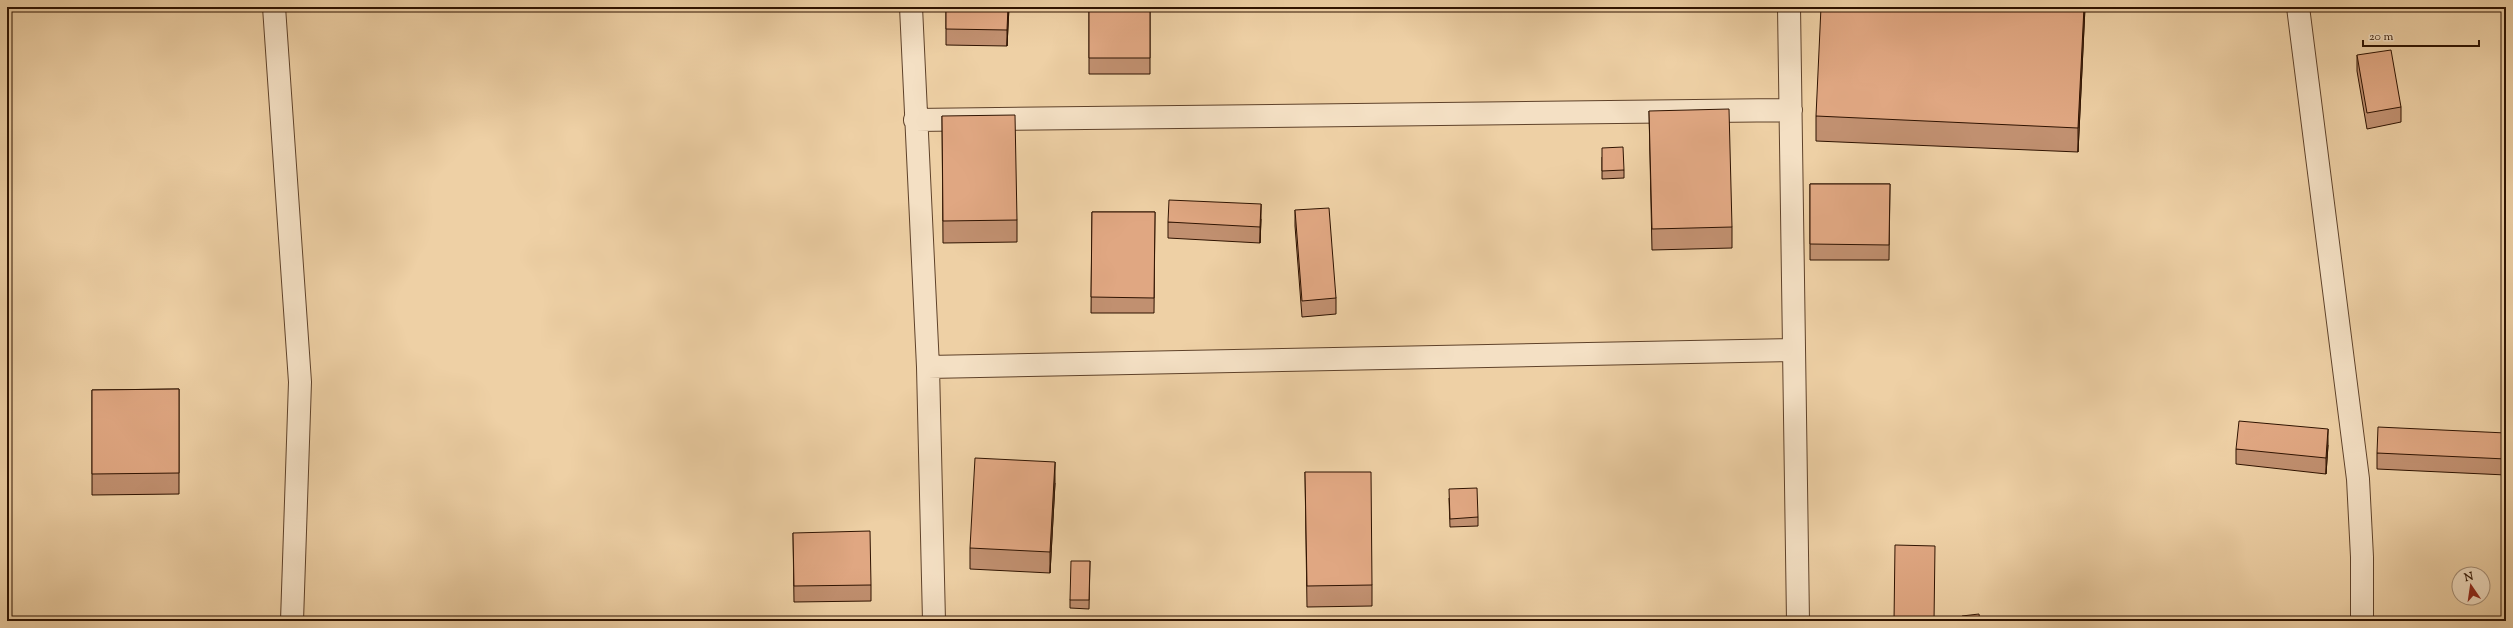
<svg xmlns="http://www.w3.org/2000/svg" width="2513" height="628" viewBox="0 0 2513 628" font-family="'Sorts Mill Goudy',serif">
  <rect width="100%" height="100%" fill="#eed0a5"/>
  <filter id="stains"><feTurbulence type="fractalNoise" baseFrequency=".005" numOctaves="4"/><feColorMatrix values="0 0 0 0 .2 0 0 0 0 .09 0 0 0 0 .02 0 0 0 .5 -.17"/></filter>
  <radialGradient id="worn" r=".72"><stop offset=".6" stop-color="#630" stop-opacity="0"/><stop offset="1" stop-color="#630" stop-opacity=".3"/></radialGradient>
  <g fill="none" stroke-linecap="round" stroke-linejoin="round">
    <!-- minor casing -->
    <g stroke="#5f422a" stroke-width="24">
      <path id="minor" d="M274,7L300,382L292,621
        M911,7L928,367L934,621
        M1789,7L1798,621
        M2298,7L2358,479L2362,557V621
        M915,120L1791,110
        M928,367L1794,350"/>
    </g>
    <!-- minor -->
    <use href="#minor" stroke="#f4e0c4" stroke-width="22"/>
  </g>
  <!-- wall -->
  <path fill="#c19070" stroke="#2f1301" d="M946,7H1009L1007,46L946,45Z
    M1089,7H1150V74H1089Z
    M2085,7L2078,152L1816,141V116Z
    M2357,55L2401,107V122L2367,129L2357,71Z
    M1649,111L1732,227V248L1652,250Z
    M942,116L1017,220V242L943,243Z
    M1602,157L1624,170V178L1602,179Z
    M1810,184H1890L1889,260H1810Z
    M1295,210L1336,298V314L1302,317L1295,226Z
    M1092,212H1155L1154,313H1091Z
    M1261,219L1260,243L1168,238V222Z
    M179,389V494L92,495V390Z
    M2506,433V475L2377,469V453Z
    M2328,445L2326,474L2236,464V449Z
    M1305,472L1372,585V606L1307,607Z
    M1055,483L1050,573L970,569V548Z
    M1449,498L1478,517V526L1450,527Z
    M793,533L871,585V601L794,602Z
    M1090,561L1089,609L1070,608V600Z"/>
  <!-- shaded-wall -->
  <path fill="#9d755b" stroke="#2f1301" d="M1008,7H1009L1007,46V30Z
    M2084,7H2085L2078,152V128Z
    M1261,204V219L1260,243V227Z
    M2328,429V445L2326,474V458Z
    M1055,462V483L1050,573V552Z"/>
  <!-- building -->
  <path fill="#e0a782" stroke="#2f1301" d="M946,7H1008L1007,30L946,29Z
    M1089,7H1150V58H1089Z
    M1821,7H2084L2078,128L1816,116Z
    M2391,50L2401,107L2367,113L2357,55Z
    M1729,109L1732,227L1652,229L1649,111Z
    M1015,115L1017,220L943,221L942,116Z
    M1623,147L1624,170L1602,171V148Z
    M1810,184H1890L1889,245L1810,244Z
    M1169,200L1261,204L1260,227L1168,222Z
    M1329,208L1336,298L1302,301L1295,210Z
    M1092,212H1155L1154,298L1091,297Z
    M179,389V473L92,474V390Z
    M2239,421L2328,429L2326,458L2236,449Z
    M2378,427L2506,433V459L2377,453Z
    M975,458L1055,462L1050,552L970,548Z
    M1305,472H1371L1372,585L1307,586Z
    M1477,488L1478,517L1450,519L1449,489Z
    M870,531L871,585L794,586L793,533Z
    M1895,545L1935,546L1934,621H1894Z
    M1071,561H1090L1089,600H1070Z
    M1979,614L1980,621H1963L1962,616Z"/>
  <!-- margin -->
  <rect width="2513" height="628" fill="none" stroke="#eed0a5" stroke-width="24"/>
  <rect x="8" y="8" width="2497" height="612" fill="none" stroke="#2f1301" stroke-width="2"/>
  <rect x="12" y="12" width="2489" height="604" fill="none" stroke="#2f1301"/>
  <!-- north arrow -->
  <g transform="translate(2471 586) rotate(347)"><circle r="19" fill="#f4e0c4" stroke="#a58e76"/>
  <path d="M0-3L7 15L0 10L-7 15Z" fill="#8f2418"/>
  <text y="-6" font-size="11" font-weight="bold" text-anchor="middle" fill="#2f1301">N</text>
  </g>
  <!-- scale -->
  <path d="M2363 40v6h116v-6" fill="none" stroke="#2f1301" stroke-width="2"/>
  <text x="2369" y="40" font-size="12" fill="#2f1301" stroke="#f4e0c4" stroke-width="3" paint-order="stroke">20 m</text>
  <rect width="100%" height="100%" filter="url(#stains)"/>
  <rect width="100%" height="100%" fill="url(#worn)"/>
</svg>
